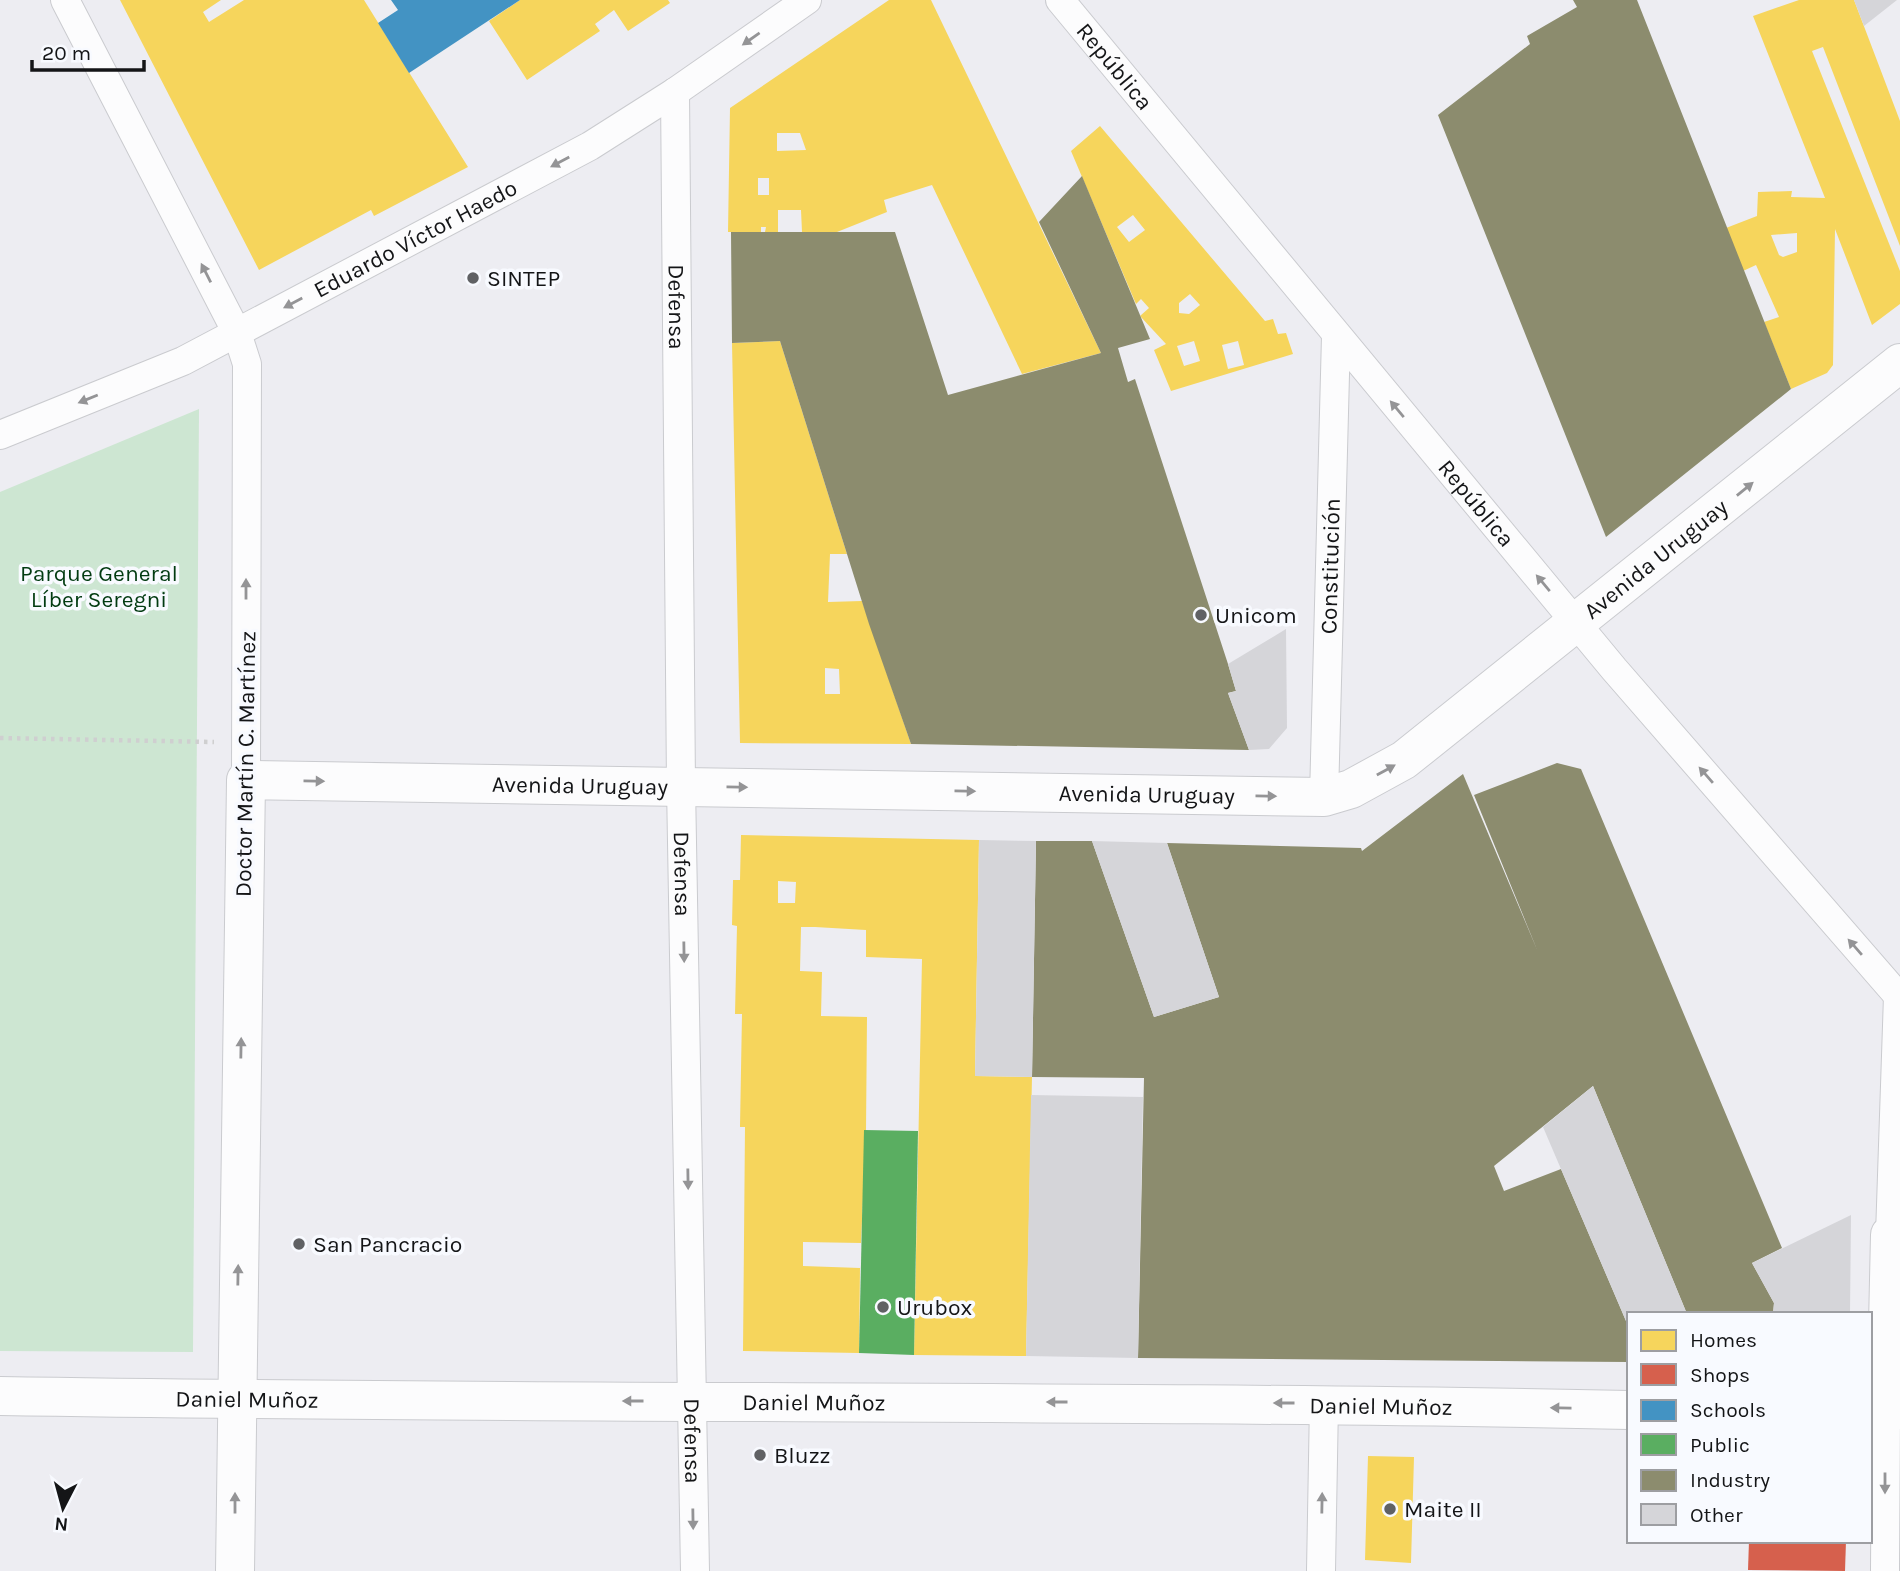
<svg xmlns="http://www.w3.org/2000/svg" width="1900" height="1571" viewBox="0 0 1900 1571" font-family="Karla,sans-serif">
  <rect width="100%" height="100%" fill="#ededf2"/>
  <!-- green -->
  <path fill="#cde6d2" d="M199,409L193,1352L0,1351V492Z"/>
  <!-- homes -->
  <path fill="#f6d55c" fill-rule="evenodd" d="M120,0H221L203,12L209,22L244,0H364L468,167L374,216L371,210L259,270Z
    M520,0H668L670,3L628,31L614,10L595,24L600,31L527,80L489,21Z
    M889,0H931L1101,353L1022,374L932,185L884,200L887,212L837,232H802L801,210H778V232H765L766,227H761V232H728L730,108ZM777,133H800L806,150L777,151ZM758,178H769V195H758Z
    M1799,0H1854L1900,121V246L1823,47L1812,51L1900,271V304L1872,325L1835,229L1833,365L1827,373L1791,389L1764,322L1779,317L1756,265L1743,271L1726,228L1757,216L1758,192L1792,191L1791,197L1825,198L1753,16ZM1797,233V252L1783,257L1779,255L1771,235Z
    M1100,126L1265,321L1273,319L1278,334L1286,333L1293,354L1171,391L1154,350L1166,344L1140,316L1149,308L1141,299L1136,304L1071,151ZM1133,215L1145,230L1129,242L1117,227ZM1190,294L1200,305L1189,314L1179,313V303ZM1194,341L1200,361L1184,366L1177,346ZM1238,341L1244,365L1228,369L1222,345Z
    M780,341L847,554H830L828,602L862,601L911,744L740,743L732,343ZM825,668L839,669L840,694H825Z
    M741,835L979,840L975,1076L1032,1077L1026,1356L914,1355L922,959L866,957V930L815,927H801L800,971L822,972L821,1016L867,1017L866,1130L861,1243L803,1242V1266L860,1268L859,1353L743,1351L745,1127H740L742,1014H735L737,926L732,925L733,880H740ZM778,881L796,882L795,903H778Z
    M1368,1456L1414,1457L1411,1563L1365,1560Z"/>
  <!-- shops -->
  <path fill="#d6604d" d="M1749,1541H1846L1845,1571L1748,1570Z"/>
  <!-- schools -->
  <path fill="#4393c3" d="M391,0H520L409,73L378,23L398,10Z"/>
  <!-- public -->
  <path fill="#5aae61" d="M864,1130L918,1131L914,1355L859,1353Z"/>
  <!-- industry -->
  <path fill="#8c8c6e" d="M1573,0H1637L1791,389L1606,537L1438,115L1530,44L1527,36L1577,7Z
    M1082,176L1150,339L1118,348L1128,382L1135,379L1228,664L1236,691L1228,693L1249,750L911,744L869,624L780,341L732,343L731,232H895L948,395L1101,353L1039,222Z
    M1557,763L1581,769L1782,1248L1752,1263L1774,1303L1773,1314H1687L1593,1086L1494,1166L1504,1191L1561,1169L1629,1328V1362L1138,1358L1144,1078L1032,1077L1036,841H1092L1154,1017L1219,997L1167,843L1361,848L1362,851L1463,774L1538,952L1474,795Z"/>
  <!-- building -->
  <path fill="#d5d5d9" d="M1854,0H1897L1864,26Z
    M1286,629L1287,728L1269,749L1249,750L1228,693L1236,691L1228,664Z
    M979,840L1036,841L1032,1077L975,1076Z
    M1092,841L1167,843L1219,997L1154,1017Z
    M1593,1086L1687,1314H1629V1328L1543,1127Z
    M1031,1095L1143,1097L1138,1358L1026,1356Z
    M1851,1215L1850,1314H1773L1774,1303L1752,1263Z"/>
  <g fill="none" stroke-linecap="round" stroke-linejoin="round">
    <!-- street casing -->
    <g stroke="#cacbcf" stroke-width="30">
      <g id="street">
        <path d="M65,0L237,333L247,364L246,780"/>
        <path id="s1" d="M1060,0L1614,669L1900,998"/>
        <path id="s2" d="M675,92L681,786L695,1571"/>
        <path id="s3" d="M0,435L183,361L590,146L675,92L807,0"/>
        <path id="s4" d="M1324,797L1336,336"/>
        <path d="M1890,1235L1898,996"/>
        <path d="M1321,1571L1324,1403"/>
        <path d="M1885,1571L1886,1415H1900"/>
      </g>
    </g>
    <!-- secondary casing -->
    <g stroke="#cacbcf" stroke-width="40">
      <g id="secondary">
        <path id="s5" d="M0,1396C543,1405 1086,1399 1629,1410"/>
        <path d="M1870,1415H1886L1890,1235L1900,1228"/>
        <path id="s6" d="M235,1571L246,780L1324,797L1351,789L1404,760L1900,363"/>
      </g>
    </g>
    <!-- path -->
    <path stroke="#cfcfd0" stroke-width="4.5" stroke-dasharray="3.5 5" stroke-linecap="butt" d="M0,738L214,742"/>
    <!-- street -->
    <use href="#street" stroke="#fcfcfd" stroke-width="28"/>
    <!-- secondary -->
    <use href="#secondary" stroke="#fcfcfd" stroke-width="38"/>
  </g>
  <!-- one-way arrows -->
  <defs><path id="oneway-solid" d="M-6-.8H1V-3.2L6.5 0L1 3.2V.8H-6Z" transform="scale(1.75)"/></defs>
  <g fill="#949496">
    <use href="#oneway-solid" transform="translate(751 39) rotate(145)"/>
    <use href="#oneway-solid" transform="translate(560 162) rotate(152)"/>
    <use href="#oneway-solid" transform="translate(206 273) rotate(-117)"/>
    <use href="#oneway-solid" transform="translate(293 303) rotate(152)"/>
    <use href="#oneway-solid" transform="translate(88 399) rotate(158)"/>
    <use href="#oneway-solid" transform="translate(1397 409) rotate(-130)"/>
    <use href="#oneway-solid" transform="translate(1745 489) rotate(-39)"/>
    <use href="#oneway-solid" transform="translate(1543 583) rotate(-130)"/>
    <use href="#oneway-solid" transform="translate(246 589) rotate(-90)"/>
    <use href="#oneway-solid" transform="translate(1386 770) rotate(-29)"/>
    <use href="#oneway-solid" transform="translate(1706 775) rotate(-131)"/>
    <use href="#oneway-solid" transform="translate(314 781) rotate(1)"/>
    <use href="#oneway-solid" transform="translate(737 787) rotate(1)"/>
    <use href="#oneway-solid" transform="translate(965 791) rotate(1)"/>
    <use href="#oneway-solid" transform="translate(1266 796) rotate(1)"/>
    <use href="#oneway-solid" transform="translate(1855 947) rotate(-131)"/>
    <use href="#oneway-solid" transform="translate(684 952) rotate(89)"/>
    <use href="#oneway-solid" transform="translate(241 1048) rotate(-89)"/>
    <use href="#oneway-solid" transform="translate(688 1179) rotate(89)"/>
    <use href="#oneway-solid" transform="translate(238 1275) rotate(-89)"/>
    <use href="#oneway-solid" transform="translate(633 1401) rotate(-180)"/>
    <use href="#oneway-solid" transform="translate(1057 1402) rotate(-180)"/>
    <use href="#oneway-solid" transform="translate(1284 1403) rotate(-180)"/>
    <use href="#oneway-solid" transform="translate(1561 1408) rotate(-179)"/>
    <use href="#oneway-solid" transform="translate(1885 1483) rotate(90)"/>
    <use href="#oneway-solid" transform="translate(235 1503) rotate(-90)"/>
    <use href="#oneway-solid" transform="translate(1322 1503) rotate(-89)"/>
    <use href="#oneway-solid" transform="translate(693 1519) rotate(89)"/>
  </g>
  <!-- markers -->
  <g fill="#606164" stroke="#f8faff" stroke-width="2.5">
    <circle cx="473" cy="278" r="7"/>
    <circle cx="1201" cy="615" r="7"/>
    <circle cx="299" cy="1244" r="7"/>
    <circle cx="883" cy="1307" r="7"/>
    <circle cx="760" cy="1455" r="7"/>
    <circle cx="1390" cy="1509" r="7"/>
  </g>
  <g text-anchor="middle" stroke-width="7" stroke-linejoin="round" paint-order="stroke">
    <!-- street labels -->
    <g font-size="23" fill="#141517" stroke="#f8faff">
      <text dy="8" stroke="none"><textPath href="#s1" startOffset="86">República</textPath></text>
      <text dy="8" stroke="none"><textPath href="#s3" startOffset="460">Eduardo Víctor Haedo</textPath></text>
      <text dy="8" stroke="none"><textPath href="#s2" startOffset="215">Defensa</textPath></text>
      <text dy="8" stroke="none"><textPath href="#s1" startOffset="653">República</textPath></text>
      <text dy="8" stroke="none"><textPath href="#s6" startOffset="2280">Avenida Uruguay</textPath></text>
      <text dy="8" stroke="none"><textPath href="#s4" startOffset="231">Constitución</textPath></text>
      <text transform="translate(245 764) rotate(-89)" y="8">Doctor Martín C. Martínez</text>
      <text dy="8" stroke="none"><textPath href="#s6" startOffset="1125">Avenida Uruguay</textPath></text>
      <text dy="8" stroke="none"><textPath href="#s6" startOffset="1692">Avenida Uruguay</textPath></text>
      <text dy="8" stroke="none"><textPath href="#s2" startOffset="782">Defensa</textPath></text>
      <text dy="8" stroke="none"><textPath href="#s5" startOffset="247">Daniel Muñoz</textPath></text>
      <text dy="8" stroke="none"><textPath href="#s5" startOffset="814">Daniel Muñoz</textPath></text>
      <text dy="8" stroke="none"><textPath href="#s5" startOffset="1381">Daniel Muñoz</textPath></text>
      <text dy="8" stroke="none"><textPath href="#s2" startOffset="1349">Defensa</textPath></text>
    </g>
    <!-- poi labels -->
    <g font-size="23" fill="#141517" stroke="#f8faff" text-anchor="start">
      <text x="487" y="286">SINTEP</text>
      <text x="1215" y="623">Unicom</text>
      <text x="313" y="1252">San Pancracio</text>
      <text x="897" y="1315">Urubox</text>
      <text x="774" y="1463">Bluzz</text>
      <text x="1404" y="1517">Maite II</text>
    </g>
    <!-- park labels -->
    <g font-size="23" fill="#023b11" stroke="#f8faff">
      <text x="99" y="581">Parque General<tspan x="99" dy="26">Líber Seregni</tspan></text>
    </g>
  </g>
  <!-- legend -->
  <rect x="1627" y="1312" width="245" height="231" fill="#f8faff" stroke="#9d9ea2" stroke-width="2"/>
  <rect x="1641" y="1330" width="35" height="21" fill="#f6d55c" stroke="#9d9ea2" stroke-width="2"/>
  <text x="1690" y="1347" font-size="21" fill="#141517">Homes</text>
  <rect x="1641" y="1364" width="35" height="21" fill="#d6604d" stroke="#9d9ea2" stroke-width="2"/>
  <text x="1690" y="1382" font-size="21" fill="#141517">Shops</text>
  <rect x="1641" y="1400" width="35" height="21" fill="#4393c3" stroke="#9d9ea2" stroke-width="2"/>
  <text x="1690" y="1417" font-size="21" fill="#141517">Schools</text>
  <rect x="1641" y="1434" width="35" height="21" fill="#5aae61" stroke="#9d9ea2" stroke-width="2"/>
  <text x="1690" y="1452" font-size="21" fill="#141517">Public</text>
  <rect x="1641" y="1470" width="35" height="21" fill="#8c8c6e" stroke="#9d9ea2" stroke-width="2"/>
  <text x="1690" y="1487" font-size="21" fill="#141517">Industry</text>
  <rect x="1641" y="1504" width="35" height="21" fill="#d5d5d9" stroke="#9d9ea2" stroke-width="2"/>
  <text x="1690" y="1522" font-size="21" fill="#141517">Other</text>
  <!-- north arrow -->
  <g transform="translate(63 1508) rotate(186)" stroke="#f8faff" stroke-width="5" paint-order="stroke">
  <path d="M0-5L12 26L0 18L-12 26Z" fill="#141517"/>
  <text y="-10" font-size="19" font-weight="bold" text-anchor="middle" fill="#141517">N</text>
  </g>
  <!-- scale -->
  <path d="M32 60v10h112v-10" fill="none" stroke="#141517" stroke-width="3.5"/>
  <text x="42" y="60" font-size="21" fill="#141517" stroke="#f8faff" stroke-width="5" paint-order="stroke">20 m</text>
</svg>
